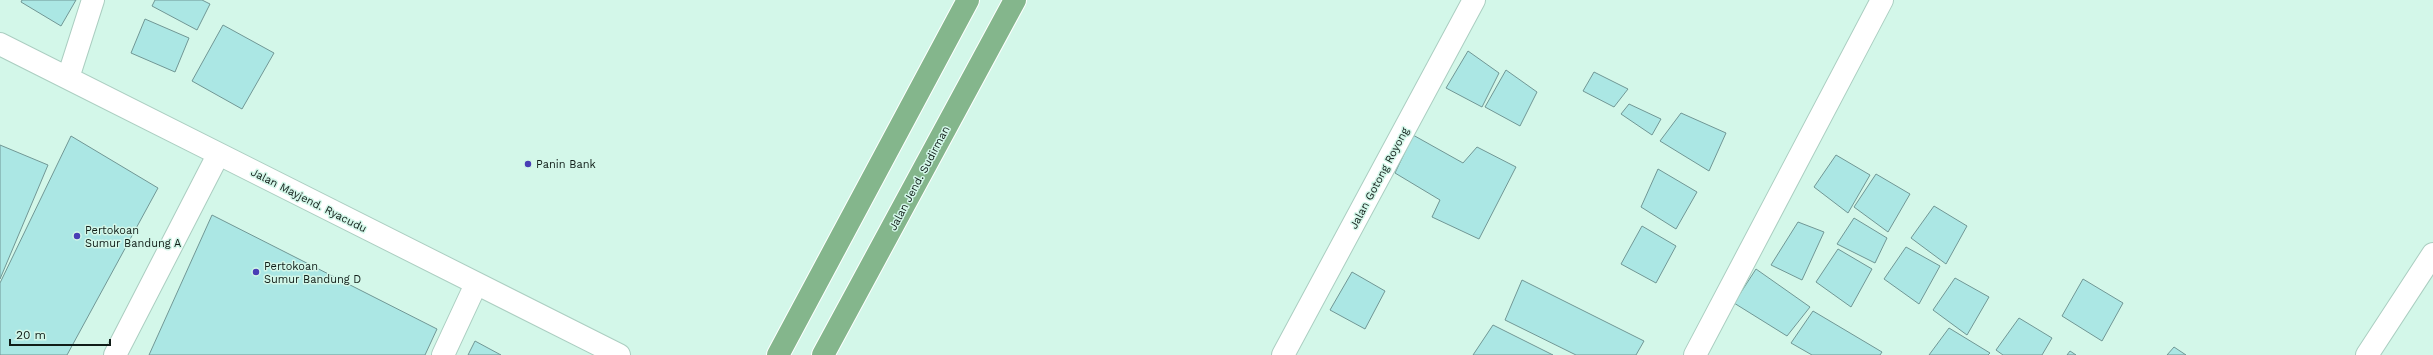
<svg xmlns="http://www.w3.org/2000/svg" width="2433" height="355" viewBox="0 0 2433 355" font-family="'Work Sans',sans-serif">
  <rect width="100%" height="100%" fill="#d3f7e9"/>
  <!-- building -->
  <path fill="#abe7e4" stroke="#719795" d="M22,0H76L61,26L21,2Z
    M155,0H202L210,4L197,30L152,6Z
    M145,19L189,38L175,72L131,53Z
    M223,25L274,53L242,109L192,81Z
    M1468,51L1499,73L1482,107L1446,88Z
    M1506,70L1537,92L1520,126L1485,107Z
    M1594,72L1628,89L1614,107L1583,91Z
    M1629,104L1661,119L1652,135L1621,114Z
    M1681,113L1726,133L1709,171L1660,141Z
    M1413,135L1463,163L1477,147L1516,167L1479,239L1432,217L1440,200L1395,173Z
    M71,136L158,188L67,355H0V283Z
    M0,145L48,165L0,279Z
    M1836,155L1870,175L1848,213L1814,187Z
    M1658,169L1697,192L1676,229L1641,207Z
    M1876,174L1910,194L1888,232L1854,207Z
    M1934,206L1967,226L1946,264L1911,238Z
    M212,215L437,329L425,355H149Z
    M1854,218L1887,238L1875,263L1837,244Z
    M1798,222L1824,232L1802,280L1771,265Z
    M1642,226L1676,246L1656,283L1621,264Z
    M1906,247L1940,266L1919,304L1884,279Z
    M1838,249L1872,269L1851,307L1816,282Z
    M1756,269L1810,307L1787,336L1734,303Z
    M1352,272L1385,291L1365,329L1330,310Z
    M1955,278L1989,297L1967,335L1933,310Z
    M2083,279L2123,303L2102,341L2062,316Z
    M1522,280L1644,341L1636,355H1576L1505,320Z
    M1813,311L1882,352L1880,355H1812L1791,343Z
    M2019,318L2052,338L2042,355H2003L1996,350Z
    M1493,325L1553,355H1473Z
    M1949,328L1990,353L1988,355H1929Z
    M475,341L501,355H468Z
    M2174,347L2186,355H2167Z
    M2070,351L2076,355H2067Z"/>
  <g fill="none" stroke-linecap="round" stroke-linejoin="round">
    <!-- minor casing -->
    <g stroke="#abcec1" stroke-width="24">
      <path id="minor" d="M0,44L619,355
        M68,78L93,0
        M443,355L476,284
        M1283,355L1474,0
        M1695,355L1882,0
        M2367,355L2433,254"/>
    </g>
    <!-- tertiary casing -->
    <g stroke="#abcec1" stroke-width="24">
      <path id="tertiary" d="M115,355L218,155"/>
    </g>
    <!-- trunk casing -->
    <g stroke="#fff" stroke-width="24">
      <path id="trunk" d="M778,355L968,0
        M823,355L1015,0"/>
    </g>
    <!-- minor -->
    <use href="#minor" stroke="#fff" stroke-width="22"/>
    <!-- tertiary -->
    <use href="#tertiary" stroke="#fff" stroke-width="22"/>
    <!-- trunk -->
    <use href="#trunk" stroke="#84b68c" stroke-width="22"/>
  </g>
  <!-- markers -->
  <g fill="#493eb5" stroke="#d3f7e9" stroke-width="1.5">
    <circle cx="528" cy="164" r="4"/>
    <circle cx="77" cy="236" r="4"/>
    <circle cx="256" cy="272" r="4"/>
  </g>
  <g text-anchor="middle" stroke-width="3" stroke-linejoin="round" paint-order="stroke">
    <!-- poi labels -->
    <g font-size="11" fill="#101d18" stroke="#d3f7e9" text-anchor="start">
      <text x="536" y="168">Panin Bank</text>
      <text x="85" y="234">Pertokoan<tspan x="85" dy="13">Sumur Bandung A</tspan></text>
      <text x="264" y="270">Pertokoan<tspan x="264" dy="13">Sumur Bandung D</tspan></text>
    </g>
    <!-- street labels -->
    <g font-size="11" fill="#101d18" stroke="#d3f7e9">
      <text transform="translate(919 178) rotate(-62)" y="4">Jalan Jend. Sudirman</text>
      <text transform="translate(1379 178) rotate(-62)" y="4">Jalan Gotong Royong</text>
      <text transform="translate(309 200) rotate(27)" y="4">Jalan Mayjend. Ryacudu</text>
    </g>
  </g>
  <!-- scale -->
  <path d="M10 339v6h100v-6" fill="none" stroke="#101d18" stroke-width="2"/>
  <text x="16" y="339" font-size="12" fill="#101d18" stroke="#d3f7e9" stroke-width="3" paint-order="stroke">20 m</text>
</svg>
